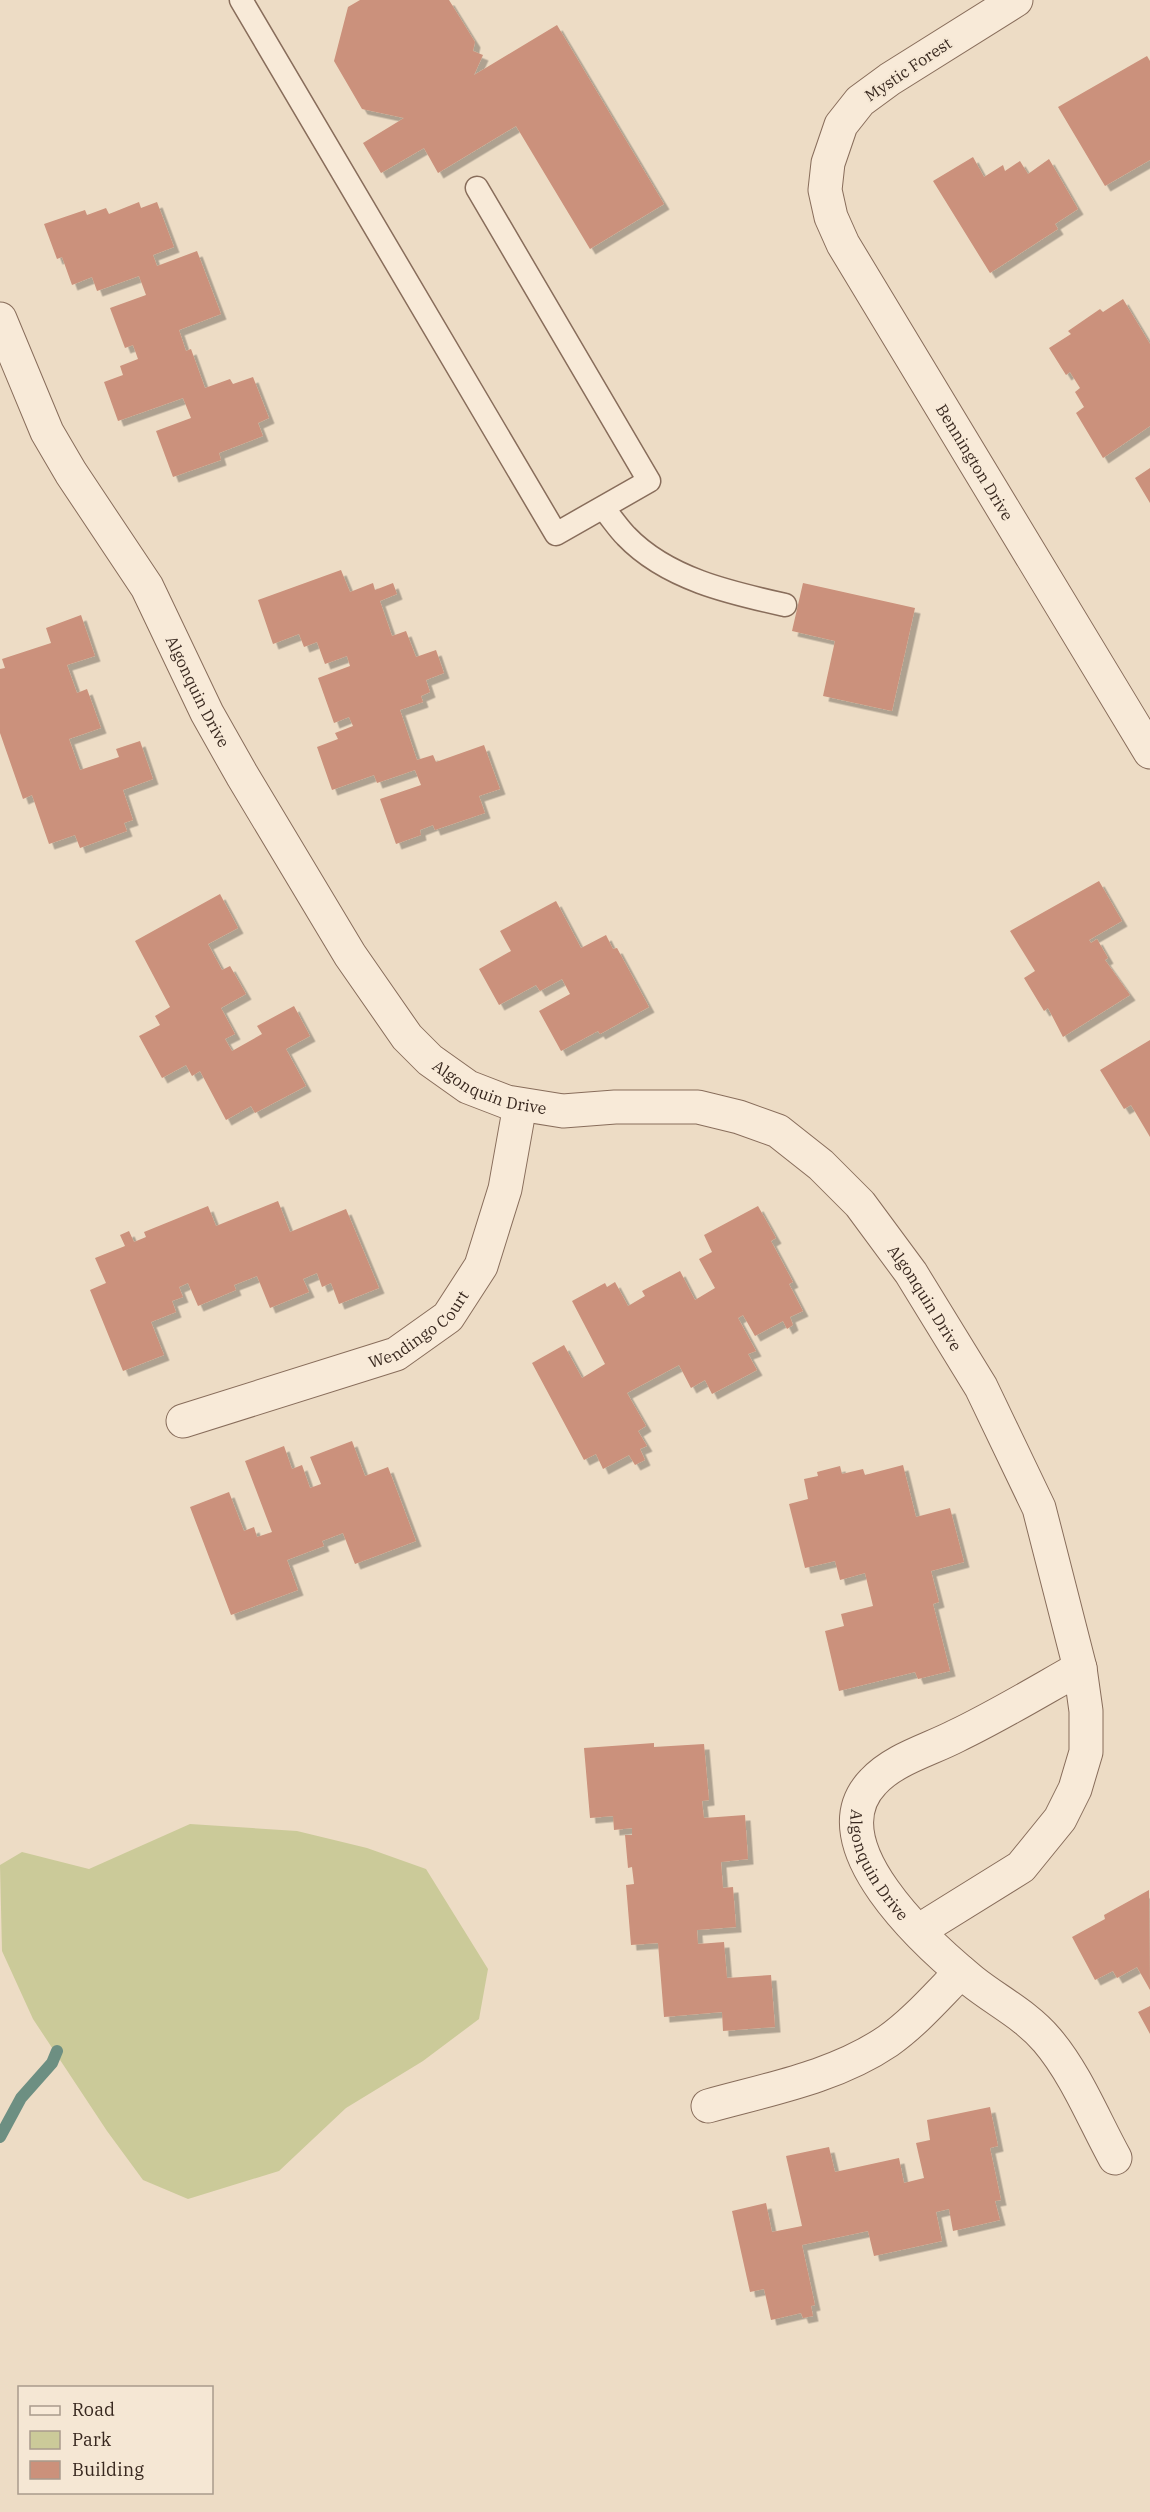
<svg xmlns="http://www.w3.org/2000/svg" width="1150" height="2512" viewBox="0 0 1150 2512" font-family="'IBM Plex Serif',serif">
  <defs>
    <filter id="shadow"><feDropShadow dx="5.5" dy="5.5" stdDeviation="0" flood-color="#0004"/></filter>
  </defs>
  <rect width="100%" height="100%" fill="#eddcc5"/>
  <!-- green -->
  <path fill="#cbca99" d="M190,1824L297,1831L367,1848L426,1869L488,1969L479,2019L423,2061L346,2108L279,2171L188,2199L143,2180L107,2131L33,2019L2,1951L0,1865L22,1852L89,1869Z"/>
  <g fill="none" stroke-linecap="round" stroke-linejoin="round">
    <!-- stream -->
    <path stroke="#6d8f82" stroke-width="12" d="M0,2137L21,2098L52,2063L57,2051"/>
  </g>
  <!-- building -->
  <path fill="#cb917b" filter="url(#shadow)" d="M360,0H449L475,42L473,51L483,55L474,75L557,25L664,204L590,249L516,126L438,173L424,148L381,173L363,143L404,118L362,109L334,61L348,7Z
    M1147,56L1150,61V160L1105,186L1058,107Z
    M973,157L984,177L1003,165L1005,171L1020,161L1028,174L1049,159L1078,209L1055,224L1058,229L990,273L933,181Z
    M139,202L141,208L157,202L174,247L153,255L157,266L197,251L221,314L179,330L186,351L191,349L205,388L230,379L233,384L253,377L269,418L258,423L263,436L219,453L221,460L173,477L156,431L191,418L183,398L118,421L104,382L123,375L120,366L138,359L133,345L125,348L110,308L146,295L139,276L97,291L92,277L72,285L62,257L57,259L44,224L85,210L87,215L106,208L109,214Z
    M1123,299L1150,344V426L1103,458L1076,413L1084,407L1075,392L1080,388L1070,372L1066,375L1049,348L1071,334L1068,331L1100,309L1103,312Z
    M1150,468V503L1135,478Z
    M341,570L350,592L373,583L375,590L393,583L397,594L380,601L392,636L406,631L416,657L436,650L444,673L426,680L430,692L421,696L423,702L400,710L417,760L433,755L436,762L484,745L500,789L479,796L485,813L435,830L433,825L420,830L421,835L396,844L380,799L421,785L415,770L377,783L374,775L332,790L317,747L338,739L335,733L353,726L349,717L334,723L318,678L350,666L347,656L325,664L317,642L304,647L299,634L273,644L258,600Z
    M803,583L915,608L892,711L823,696L835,641L792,631Z
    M81,615L95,656L67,665L77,693L87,689L101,728L69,739L80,770L119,757L116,749L140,741L153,779L123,790L133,820L124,823L127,831L80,848L75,835L49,844L32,795L23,799L0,733V669L5,668L2,659L51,643L46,628Z
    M1099,881L1122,921L1089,940L1091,943L1097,939L1108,958L1105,960L1130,995L1063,1037L1048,1008L1044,1011L1024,978L1035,971L1010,931Z
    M220,894L238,928L208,944L222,970L230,966L246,994L221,1008L235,1034L225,1039L232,1051L262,1034L257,1026L294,1006L310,1036L286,1049L306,1086L255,1113L251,1106L226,1120L200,1071L192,1076L186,1065L162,1078L139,1036L160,1025L155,1016L170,1007L135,941Z
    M556,901L581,948L606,935L613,949L617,948L649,1007L600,1034L598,1031L561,1051L539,1011L570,994L562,979L540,991L536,985L499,1005L479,969L511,951L500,931Z
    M1150,1040V1137L1131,1105L1124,1109L1100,1070Z
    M278,1201L290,1232L346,1209L379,1288L339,1304L331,1283L322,1287L317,1273L303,1279L309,1292L270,1308L257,1276L234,1285L236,1290L198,1306L188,1283L179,1287L183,1297L172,1301L176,1312L151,1322L164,1355L123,1371L90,1290L106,1283L95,1258L125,1246L120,1235L129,1231L134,1242L146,1237L144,1232L208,1206L216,1226Z
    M758,1206L776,1238L771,1241L793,1282L789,1284L803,1311L790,1317L793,1325L787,1329L783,1321L755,1336L743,1315L738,1318L756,1351L748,1354L757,1370L712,1394L705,1380L691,1388L679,1365L627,1393L646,1426L638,1431L647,1446L640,1449L645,1460L635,1465L629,1455L603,1469L596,1454L584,1460L532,1363L564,1345L582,1378L605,1364L572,1301L605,1283L607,1287L615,1282L628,1306L645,1296L642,1291L680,1271L695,1300L715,1288L699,1259L712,1252L704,1235Z
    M352,1441L365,1476L388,1467L416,1541L355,1564L343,1533L322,1541L324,1546L287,1560L298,1590L231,1615L190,1507L229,1492L244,1531L254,1527L257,1537L272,1532L245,1461L284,1446L292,1469L302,1465L310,1488L321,1484L310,1457Z
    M903,1465L916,1517L950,1508L964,1562L931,1571L939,1602L933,1604L950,1671L918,1679L915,1672L839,1691L825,1631L844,1626L841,1614L873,1606L865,1573L840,1580L835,1561L805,1568L789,1504L808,1499L804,1479L818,1476L817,1472L840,1466L842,1474L863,1469L865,1475Z
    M654,1743V1747L704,1744L709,1800L702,1801L704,1818L745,1815L748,1859L721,1862L723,1888L733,1887L736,1927L697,1930L698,1944L724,1942L727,1978L771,1975L775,2027L723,2031L722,2012L664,2017L658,1943L631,1945L626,1885L634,1884L632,1867L628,1868L625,1835H632V1828L614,1830L613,1816L590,1818L584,1748Z
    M1149,1890L1150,1990L1137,1967L1117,1978L1113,1971L1095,1980L1072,1937L1105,1919L1104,1915Z
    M1150,2006V2034L1138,2012Z
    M990,2107L998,2146L990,2148L1001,2200L995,2201L1000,2220L953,2231L949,2209L936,2212L942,2241L874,2256L868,2231L802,2245L815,2305L811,2306L813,2316L803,2318L801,2313L771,2320L764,2289L750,2292L732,2211L766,2203L772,2232L802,2226L786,2156L829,2147L835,2172L899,2158L904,2183L924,2178L916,2143L930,2140L927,2120Z"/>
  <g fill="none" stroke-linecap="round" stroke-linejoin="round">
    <!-- lane casing -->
    <g stroke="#886d5b" stroke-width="25">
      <path id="lane" d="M241,0L556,534L649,481L477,188
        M603,508C611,517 618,528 626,536C667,579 731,593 785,605"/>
    </g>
    <!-- street casing -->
    <g stroke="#886d5b" stroke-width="35">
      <g id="street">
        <path id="s1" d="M1016,0L890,79L860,101L841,125L828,163L825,190L831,217L843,244L1150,752"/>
        <path id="s2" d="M0,319L47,432L71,473L147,587L207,713L242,775L350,955L407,1037L430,1060L468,1087L507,1102L563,1111L615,1107H698L739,1117L778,1131L821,1165L860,1204L911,1273L981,1387L1039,1508L1080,1668L1086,1711V1752L1075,1789L1060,1819L1021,1867L918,1931"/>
        <path id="s3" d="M183,1421L396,1354L448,1317L481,1266L505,1189L520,1105"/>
        <path id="s4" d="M1080,1668C1039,1691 998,1716 956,1736C929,1750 894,1759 873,1782C814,1843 928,1945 972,1981C997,2001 1026,2015 1047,2040C1076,2074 1094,2120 1115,2158"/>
        <path d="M708,2106C769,2089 835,2077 888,2041C915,2022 938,1995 961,1972"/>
      </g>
    </g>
    <!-- lane -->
    <use href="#lane" stroke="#f8ead8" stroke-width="22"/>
    <!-- street -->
    <use href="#street" stroke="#f8ead8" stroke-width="33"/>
  </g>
  <g text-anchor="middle" stroke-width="4.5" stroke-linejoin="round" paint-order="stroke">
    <!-- street labels -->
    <g font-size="16" fill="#38281f" stroke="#f5e7d4">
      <text transform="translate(908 69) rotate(-34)" y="6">Mystic Forest</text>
      <text dy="6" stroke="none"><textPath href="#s1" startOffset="596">Bennington Drive</textPath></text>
      <text dy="6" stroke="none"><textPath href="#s2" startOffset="423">Algonquin Drive</textPath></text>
      <text dy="6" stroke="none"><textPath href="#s2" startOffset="927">Algonquin Drive</textPath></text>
      <text dy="6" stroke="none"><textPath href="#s2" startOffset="1448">Algonquin Drive</textPath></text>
      <text dy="6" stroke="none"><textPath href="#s3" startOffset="256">Wendingo Court</textPath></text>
      <text dy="6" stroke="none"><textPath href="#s4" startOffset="330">Algonquin Drive</textPath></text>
    </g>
  </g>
  <!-- legend -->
  <rect x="18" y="2386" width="195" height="108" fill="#f5e7d4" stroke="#a99b8c" stroke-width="1.5"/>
  <rect x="30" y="2406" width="30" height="9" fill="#f8ead8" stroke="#a99b8c" stroke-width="1.5"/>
  <text x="72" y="2416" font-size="18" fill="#38281f">Road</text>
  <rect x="30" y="2431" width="30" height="18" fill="#cbca99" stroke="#a99b8c" stroke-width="1.5"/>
  <text x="72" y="2446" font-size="18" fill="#38281f">Park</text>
  <rect x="30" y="2461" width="30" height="18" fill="#cb917b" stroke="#a99b8c" stroke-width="1.5"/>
  <text x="72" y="2476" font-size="18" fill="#38281f">Building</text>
</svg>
